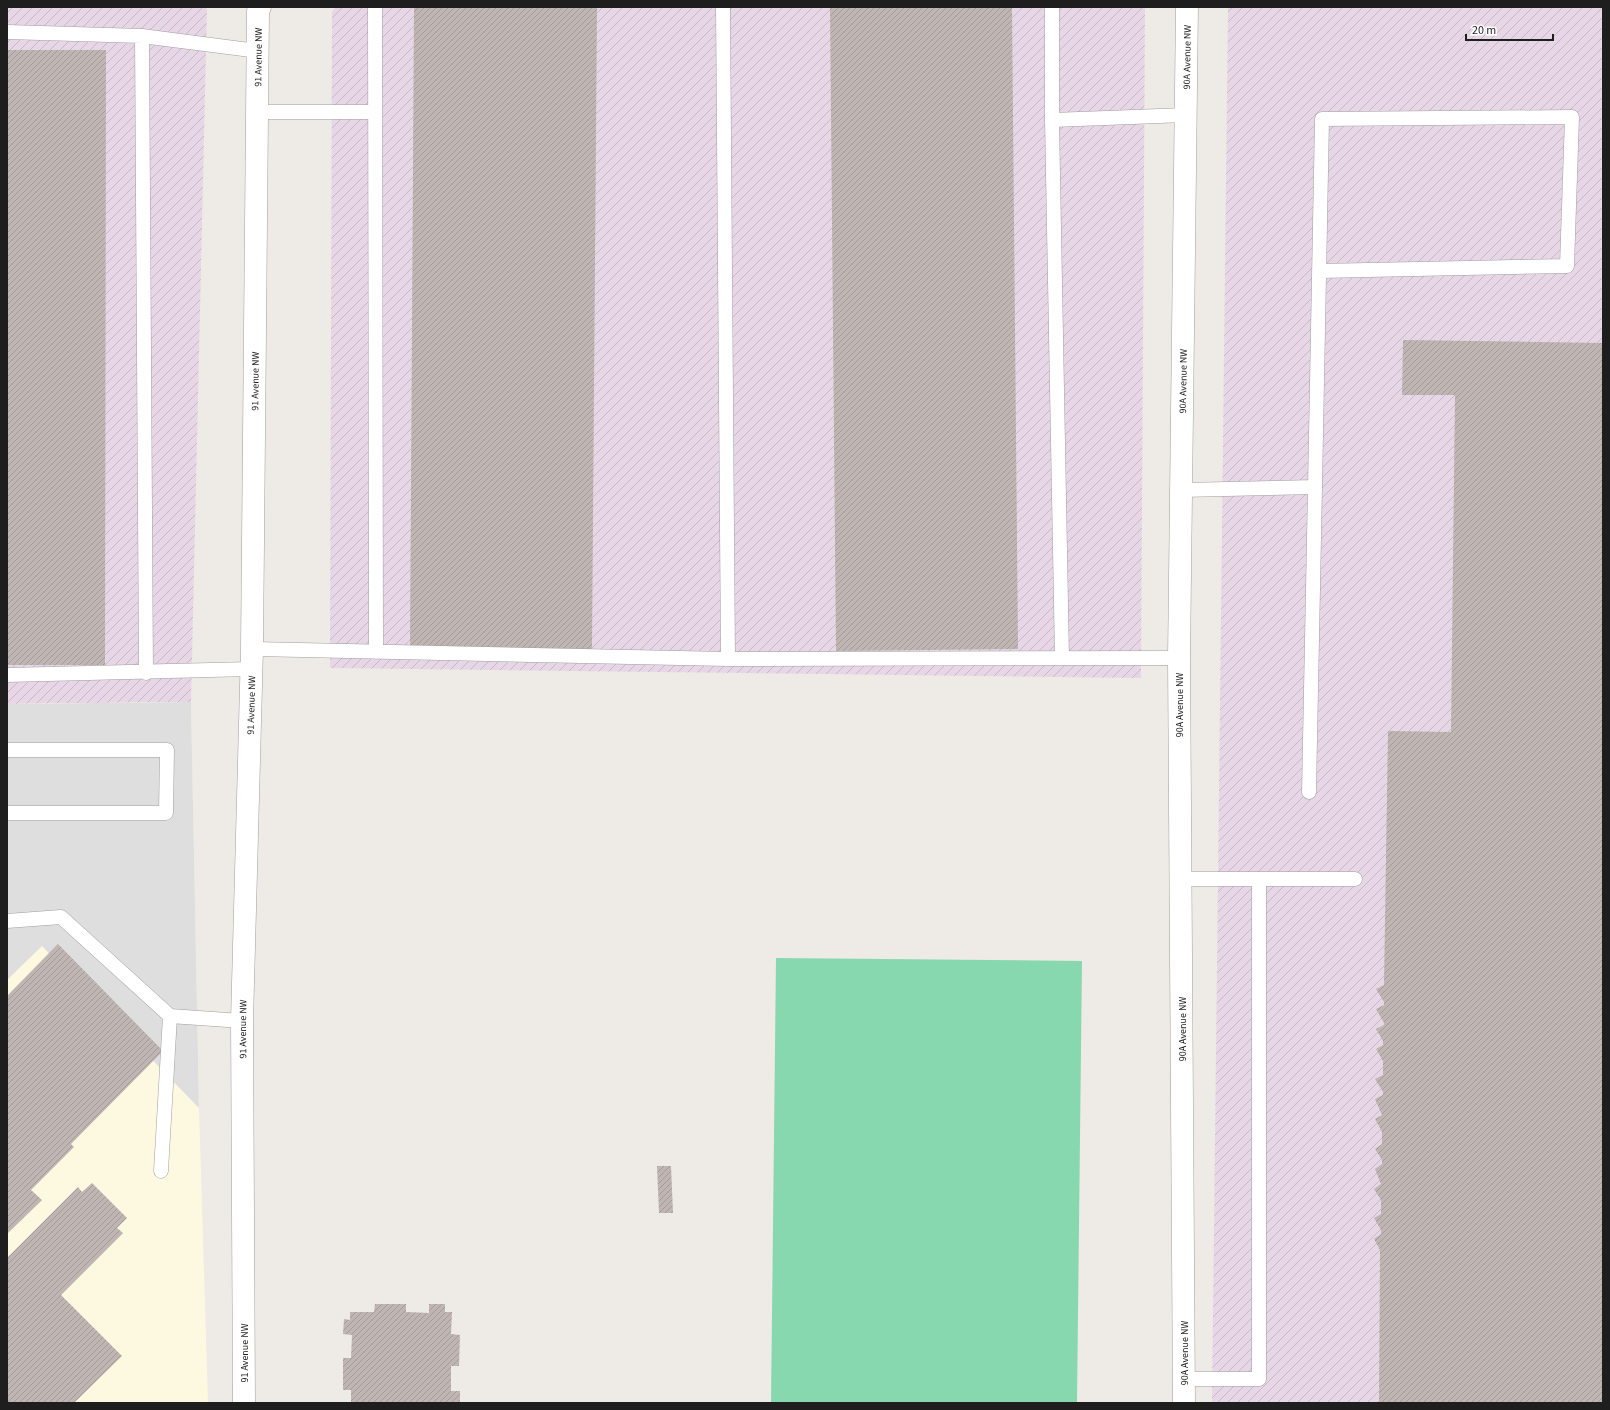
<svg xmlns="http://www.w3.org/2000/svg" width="1610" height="1410" viewBox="0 0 1610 1410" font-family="'Source Sans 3',sans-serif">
  <defs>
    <pattern id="industrial-furrows" width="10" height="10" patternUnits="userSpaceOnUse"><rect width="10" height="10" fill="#e7d7e6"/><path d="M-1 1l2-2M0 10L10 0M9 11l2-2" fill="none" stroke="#c6b8c5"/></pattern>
    <pattern id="building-hatch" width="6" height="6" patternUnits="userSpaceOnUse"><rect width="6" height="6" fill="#bfb5b2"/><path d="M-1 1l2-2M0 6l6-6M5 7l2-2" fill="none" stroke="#a49b99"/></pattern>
  </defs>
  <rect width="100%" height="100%" fill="#eeeae5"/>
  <!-- industrial -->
  <path fill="url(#industrial-furrows)" d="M7,7H207L191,702L7,704Z
    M336,7H1145L1141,678L330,668L332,12Z
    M1228,7H1603V1403H1212Z"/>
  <!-- education -->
  <path fill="#fdf9e0" d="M191,702L199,1108L208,1403H7V704Z"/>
  <!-- pitch -->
  <path fill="#88d8af" d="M776,958L1082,961L1077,1403H771Z"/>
  <!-- parking -->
  <path fill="#dedede" d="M191,702L199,1108L42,946L7,980V704Z"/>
  <!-- building -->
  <path fill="url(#building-hatch)" d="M414,7H597L592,649L410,648Z
    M1012,7L1018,649L836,651L830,8Z
    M7,50H106L105,665H7Z
    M1403,340L1603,343V1403H1379L1380,1250L1374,1239L1381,1234V1230L1374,1218L1381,1214V1200L1374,1189L1381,1184L1375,1169L1382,1164V1160L1375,1149L1382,1144V1132L1375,1119L1382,1115L1375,1099L1383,1095V1092L1375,1079L1383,1075V1061L1376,1049L1383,1045V1041L1376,1029L1384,1025V1023L1376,1009L1384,1005V1002L1376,989L1384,985L1388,731L1451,732L1455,395H1402Z
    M58,944L163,1051L71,1144L74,1147L31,1190L42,1200L7,1234V996Z
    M657,1166H671L673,1213H659Z
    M92,1183L127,1218L117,1228L123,1233L61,1295L122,1356L74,1403H7V1258L78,1187L82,1192Z
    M375,1304H406V1312L429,1313V1304H445V1312H452L451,1334L460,1335L459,1366H451V1391H460V1403H351V1390H343V1358H351L352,1335L343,1334L344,1319L350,1320V1312H374Z"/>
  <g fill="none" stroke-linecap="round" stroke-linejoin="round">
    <!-- lane casing -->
    <g stroke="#9f9f9f" stroke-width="15">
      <path id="lane" d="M375,7L376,652
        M723,7L728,659
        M1052,7V120L1062,658
        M7,32L142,36L146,673
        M142,36L258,51
        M257,112H375
        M1052,120L1186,115
        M1181,490L1315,487L1322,119L1572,117L1567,266L1319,271
        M252,649L728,659L1179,658
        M7,675L251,669
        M7,750H167L166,813H7
        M1309,792L1315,487
        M1181,879H1259V1379H1184
        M1259,879H1355
        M7,921L61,917L170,1016L242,1021
        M161,1171L170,1016"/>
    </g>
    <!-- street casing -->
    <g stroke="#9f9f9f" stroke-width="23">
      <g id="street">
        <path id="s1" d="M244,1403L242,1021L252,649L258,11L260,7"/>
        <path id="s2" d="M1184,1403L1179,658L1187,7"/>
      </g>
    </g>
    <!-- lane -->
    <use href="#lane" stroke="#fff" stroke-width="14"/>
    <!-- street -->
    <use href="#street" stroke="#fff" stroke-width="22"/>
  </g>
  <g text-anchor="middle" stroke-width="3.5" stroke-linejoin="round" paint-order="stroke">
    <!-- street labels -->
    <g font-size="10" fill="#1e1e1e" stroke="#fff">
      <text dy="4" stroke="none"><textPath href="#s1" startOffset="1346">91 Avenue NW</textPath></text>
      <text dy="4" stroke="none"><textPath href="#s2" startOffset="1346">90A Avenue NW</textPath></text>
      <text dy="4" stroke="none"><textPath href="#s1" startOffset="1022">91 Avenue NW</textPath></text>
      <text dy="4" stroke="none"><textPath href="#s2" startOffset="1022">90A Avenue NW</textPath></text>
      <text dy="4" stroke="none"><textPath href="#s1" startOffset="698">91 Avenue NW</textPath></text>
      <text transform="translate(1179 705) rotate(-90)" y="4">90A Avenue NW</text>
      <text dy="4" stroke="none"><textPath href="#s1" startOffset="374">91 Avenue NW</textPath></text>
      <text transform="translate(1182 1029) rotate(-90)" y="4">90A Avenue NW</text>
      <text transform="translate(244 1353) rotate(-90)" y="4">91 Avenue NW</text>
      <text transform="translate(1184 1353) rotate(-90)" y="4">90A Avenue NW</text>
    </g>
  </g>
  <!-- border -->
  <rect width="1610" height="1410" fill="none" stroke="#1e1e1e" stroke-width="16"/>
  <!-- scale -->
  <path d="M1466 34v6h87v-6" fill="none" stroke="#1e1e1e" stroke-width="2"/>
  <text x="1472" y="34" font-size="12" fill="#1e1e1e" stroke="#ffffff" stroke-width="3" paint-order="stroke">20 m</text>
</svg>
